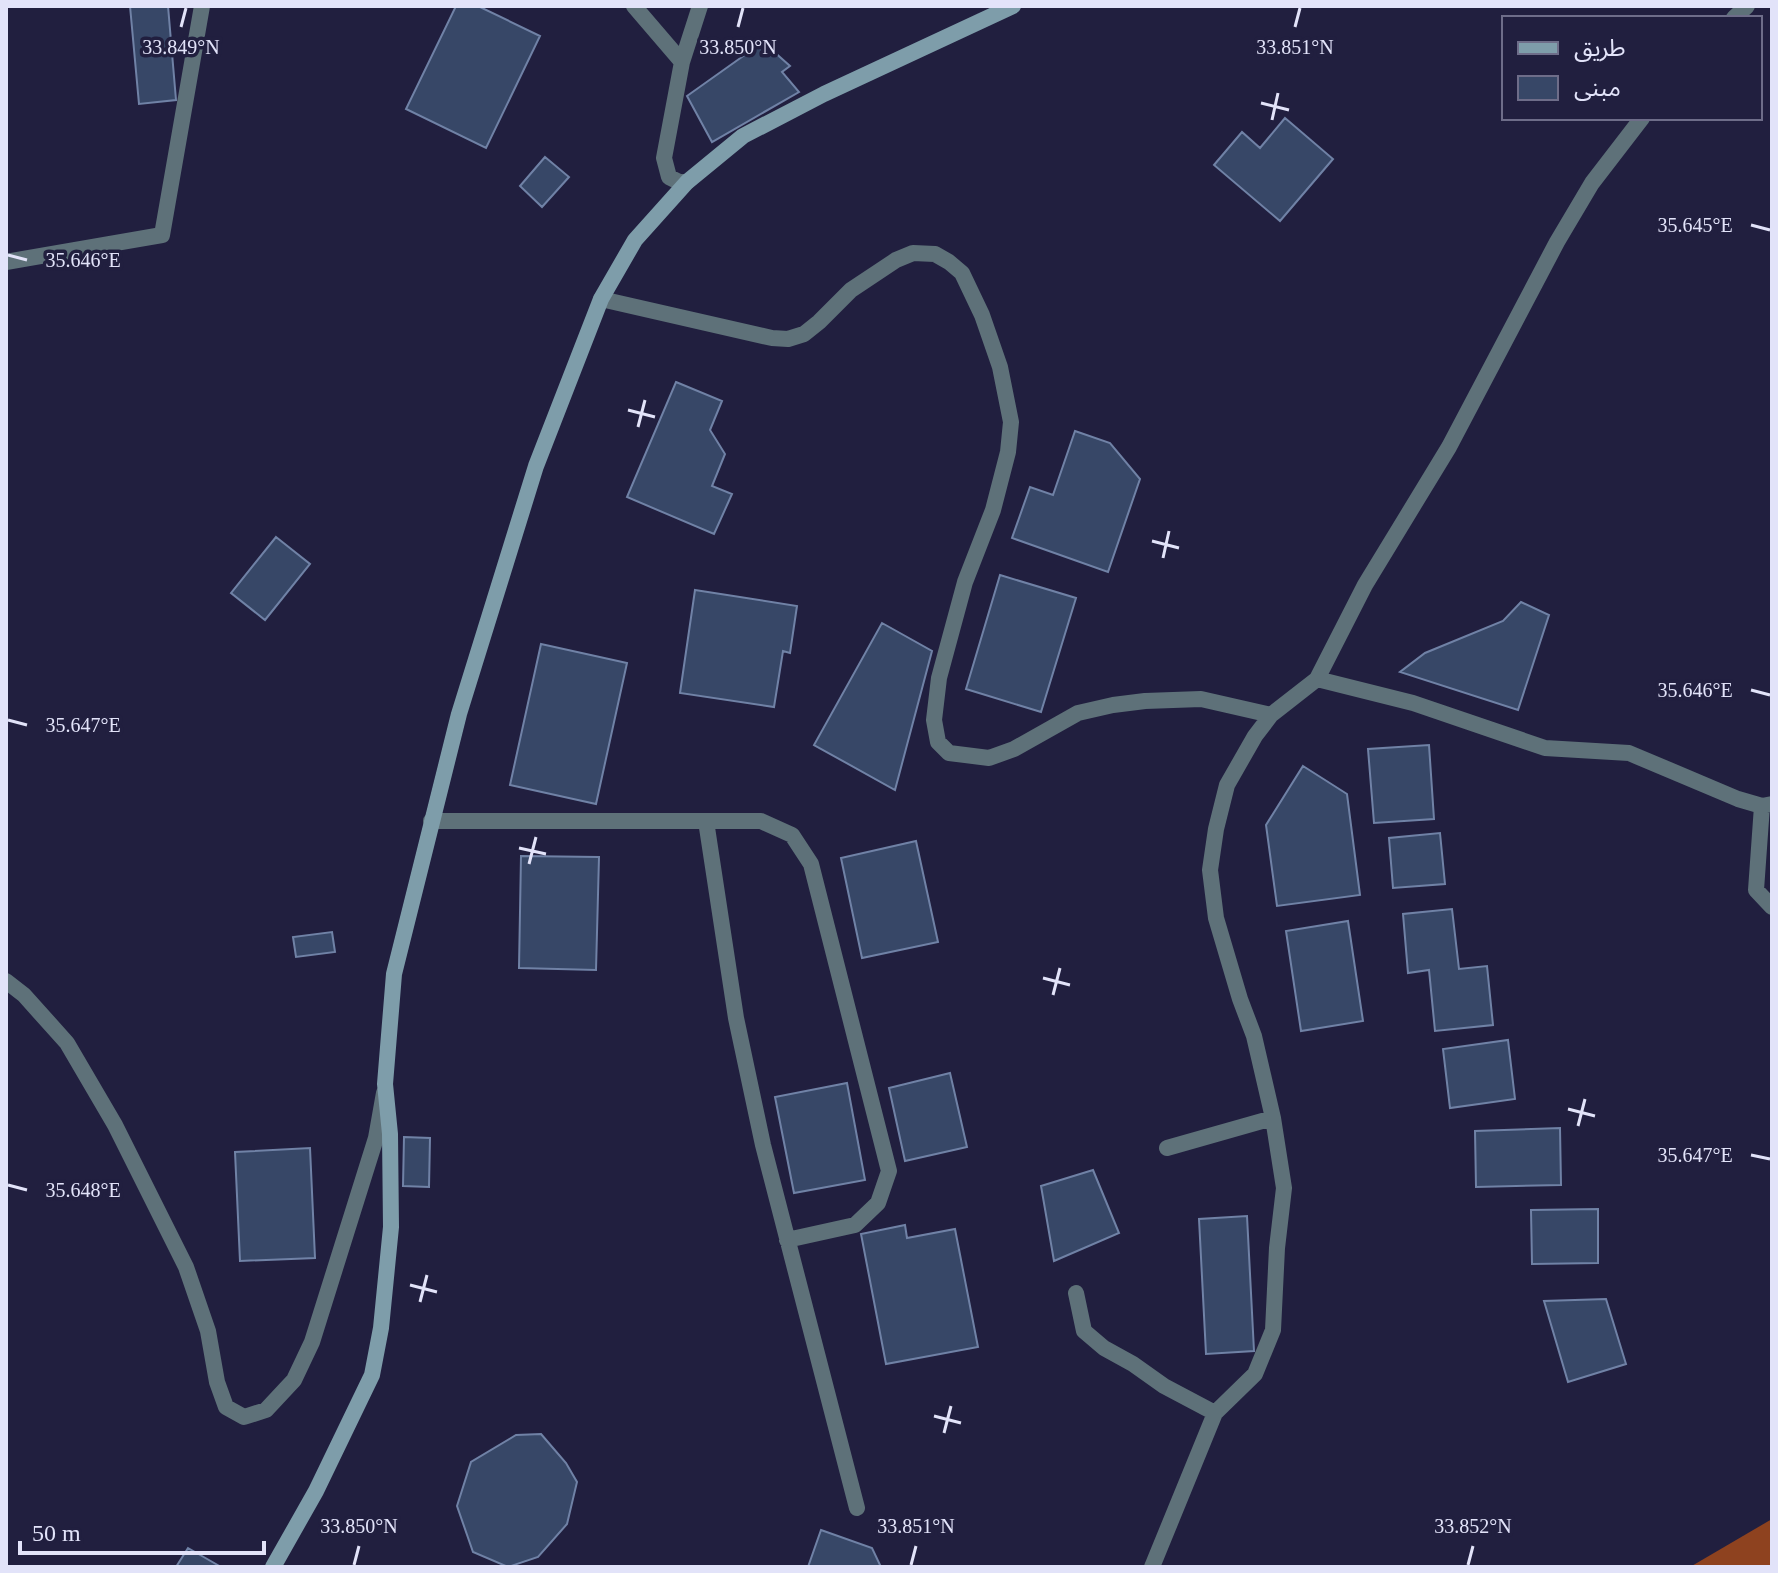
<svg xmlns="http://www.w3.org/2000/svg" width="1778" height="1573" viewBox="0 0 1778 1573" font-family="'Times New Roman','Noto Sans Arabic',serif">
  <rect width="100%" height="100%" fill="#211f3f"/>
  <!-- forest -->
  <path fill="#8e421f" d="M1772,1519V1567H1690Z"/>
  <!-- building -->
  <path fill="#374767" stroke="#7082a6" stroke-width="2" d="M130,6H168L176,100L139,104Z
    M456,6H478L540,36L486,148L406,109Z
    M763,42L790,66L782,72L799,92L712,142L687,96Z
    M1285,118L1333,159L1280,221L1214,165L1242,132L1260,148Z
    M545,157L569,177L542,207L520,186Z
    M676,382L722,401L710,430L725,454L712,486L732,494L714,534L627,497Z
    M1075,431L1110,443L1140,479L1108,572L1012,538L1030,487L1053,495Z
    M276,537L310,564L265,620L231,593Z
    M1000,575L1076,598L1041,712L966,689Z
    M695,590L797,606L790,653L783,651L774,707L680,693Z
    M1521,602L1549,615L1518,710L1400,672L1425,653L1503,621Z
    M882,623L932,651L895,790L814,745Z
    M541,644L627,663L596,804L510,785Z
    M1429,745L1434,819L1374,823L1368,749Z
    M1303,766L1347,794L1360,895L1277,906L1266,825Z
    M1440,833L1445,884L1393,888L1389,838Z
    M916,841L938,942L862,958L841,858Z
    M521,856L599,857L596,970L519,968Z
    M1452,909L1459,969L1487,966L1493,1025L1435,1031L1429,970L1408,973L1403,914Z
    M1348,921L1363,1021L1301,1031L1286,931Z
    M332,932L335,952L296,957L293,937Z
    M1508,1040L1515,1099L1450,1108L1443,1049Z
    M950,1073L967,1147L905,1161L889,1088Z
    M847,1083L865,1180L794,1193L775,1097Z
    M1560,1128L1561,1185L1476,1187L1475,1131Z
    M404,1137L430,1138L429,1187L403,1186Z
    M310,1148L315,1258L240,1261L235,1152Z
    M1093,1170L1119,1233L1054,1261L1041,1186Z
    M1598,1209V1263L1532,1264L1531,1210Z
    M1247,1216L1254,1351L1206,1354L1199,1219Z
    M905,1225L907,1238L955,1229L978,1347L886,1364L861,1234Z
    M1606,1299L1626,1364L1568,1382L1544,1301Z
    M541,1434L566,1463L577,1482L567,1524L538,1557L508,1567L473,1552L457,1506L471,1462L516,1435Z
    M821,1530L872,1548L881,1567H808Z
    M188,1548L221,1567H176Z"/>
  <g fill="none" stroke-linecap="round" stroke-linejoin="round">
    <!-- minor -->
    <path stroke="#5e7179" stroke-width="16" d="M634,6L682,62L664,158L669,177L679,182H687
      M1734,18L1747,6
      M682,62L700,6
      M6,262L162,235L202,6
      M601,299L772,338L788,339L804,334L819,322L851,290L896,260L913,253L935,254L949,262L962,273L982,315L1000,367L1011,422L1008,452L993,510L965,582L939,678L934,720L938,742L949,753L989,758L1014,749L1078,713L1113,705L1145,701L1201,699L1271,715
      M1317,679L1413,703L1545,748L1629,753L1738,799L1762,806L1772,804
      M1762,806L1756,890L1772,907
      M431,821H761L792,835L811,864L889,1171L878,1203L855,1225L787,1240
      M706,821L736,1018L763,1145L857,1508
      M6,981L24,995L67,1043L115,1125L186,1267L208,1331L217,1382L226,1407L244,1417L266,1410L294,1380L312,1342L376,1138L384,1093
      M1167,1148L1273,1118
      M1076,1293L1084,1331L1104,1348L1133,1364L1164,1386L1215,1413L1255,1374L1273,1330L1277,1248L1284,1188L1273,1118L1254,1036L1240,999L1216,918L1210,870L1216,829L1227,785L1255,736L1271,715L1317,679L1365,585L1449,447L1557,242L1592,183L1642,118
      M1152,1567L1215,1413"/>
    <!-- secondary -->
    <path stroke="#7e9daa" stroke-width="16" d="M273,1567L316,1491L372,1375L381,1328L391,1227L390,1134L385,1084L394,974L459,714L536,466L601,299L635,240L687,182L743,136L824,94L1013,6"/>
  </g>
  <!-- ticks -->
  <path fill="none" stroke="#e2e3f9" stroke-width="3" d="M181,27L186,8M738,27L743,8M1295,27L1300,8M1261,103L1289,110M1272,120L1278,93M1751,225L1770,230M8,255L27,260M628,410L655,417M638,427L645,400M1152,541L1179,548M1163,558L1169,531M1751,690L1770,695M8,720L27,725M519,848L546,854M529,864L536,837M1043,978L1070,985M1053,995L1060,968M1568,1109L1595,1116M1578,1126L1585,1099M1751,1155L1770,1159M8,1185L27,1190M410,1285L437,1292M420,1302L427,1275M934,1416L961,1423M944,1433L951,1406M354,1565L359,1546M911,1565L916,1546M1468,1565L1473,1546"/>
  <g font-size="20" text-anchor="middle" fill="#e2e3f9" stroke="#211f3f" stroke-width="7" stroke-linejoin="round" paint-order="stroke">
    <text x="181" y="54">33.849°N</text>
    <text x="738" y="54">33.850°N</text>
    <text x="1295" y="54">33.851°N</text>
    <text x="1695" y="232">35.645°E</text>
    <text x="83" y="267">35.646°E</text>
    <text x="1695" y="697">35.646°E</text>
    <text x="83" y="732">35.647°E</text>
    <text x="1695" y="1162">35.647°E</text>
    <text x="83" y="1197">35.648°E</text>
    <text x="359" y="1533">33.850°N</text>
    <text x="916" y="1533">33.851°N</text>
    <text x="1473" y="1533">33.852°N</text>
  </g>
  <!-- border -->
  <rect width="1778" height="1573" fill="none" stroke="#e2e3f9" stroke-width="16"/>
  <!-- legend -->
  <rect x="1502" y="16" width="260" height="104" fill="#211f3f" stroke="#6e6d89" stroke-width="2"/>
  <rect x="1518" y="42" width="40" height="12" fill="#7e9daa" stroke="#6e6d89" stroke-width="2"/>
  <text x="1574" y="56" font-size="24" fill="#e2e3f9">طريق</text>
  <rect x="1518" y="76" width="40" height="24" fill="#374767" stroke="#6e6d89" stroke-width="2"/>
  <text x="1574" y="96" font-size="24" fill="#e2e3f9">مبنى</text>
  <!-- scale -->
  <path d="M20 1541v12h244v-12" fill="none" stroke="#e2e3f9" stroke-width="4"/>
  <text x="32" y="1541" font-size="24" fill="#e2e3f9" stroke="#211f3f" stroke-width="6" paint-order="stroke">50 m</text>
</svg>
